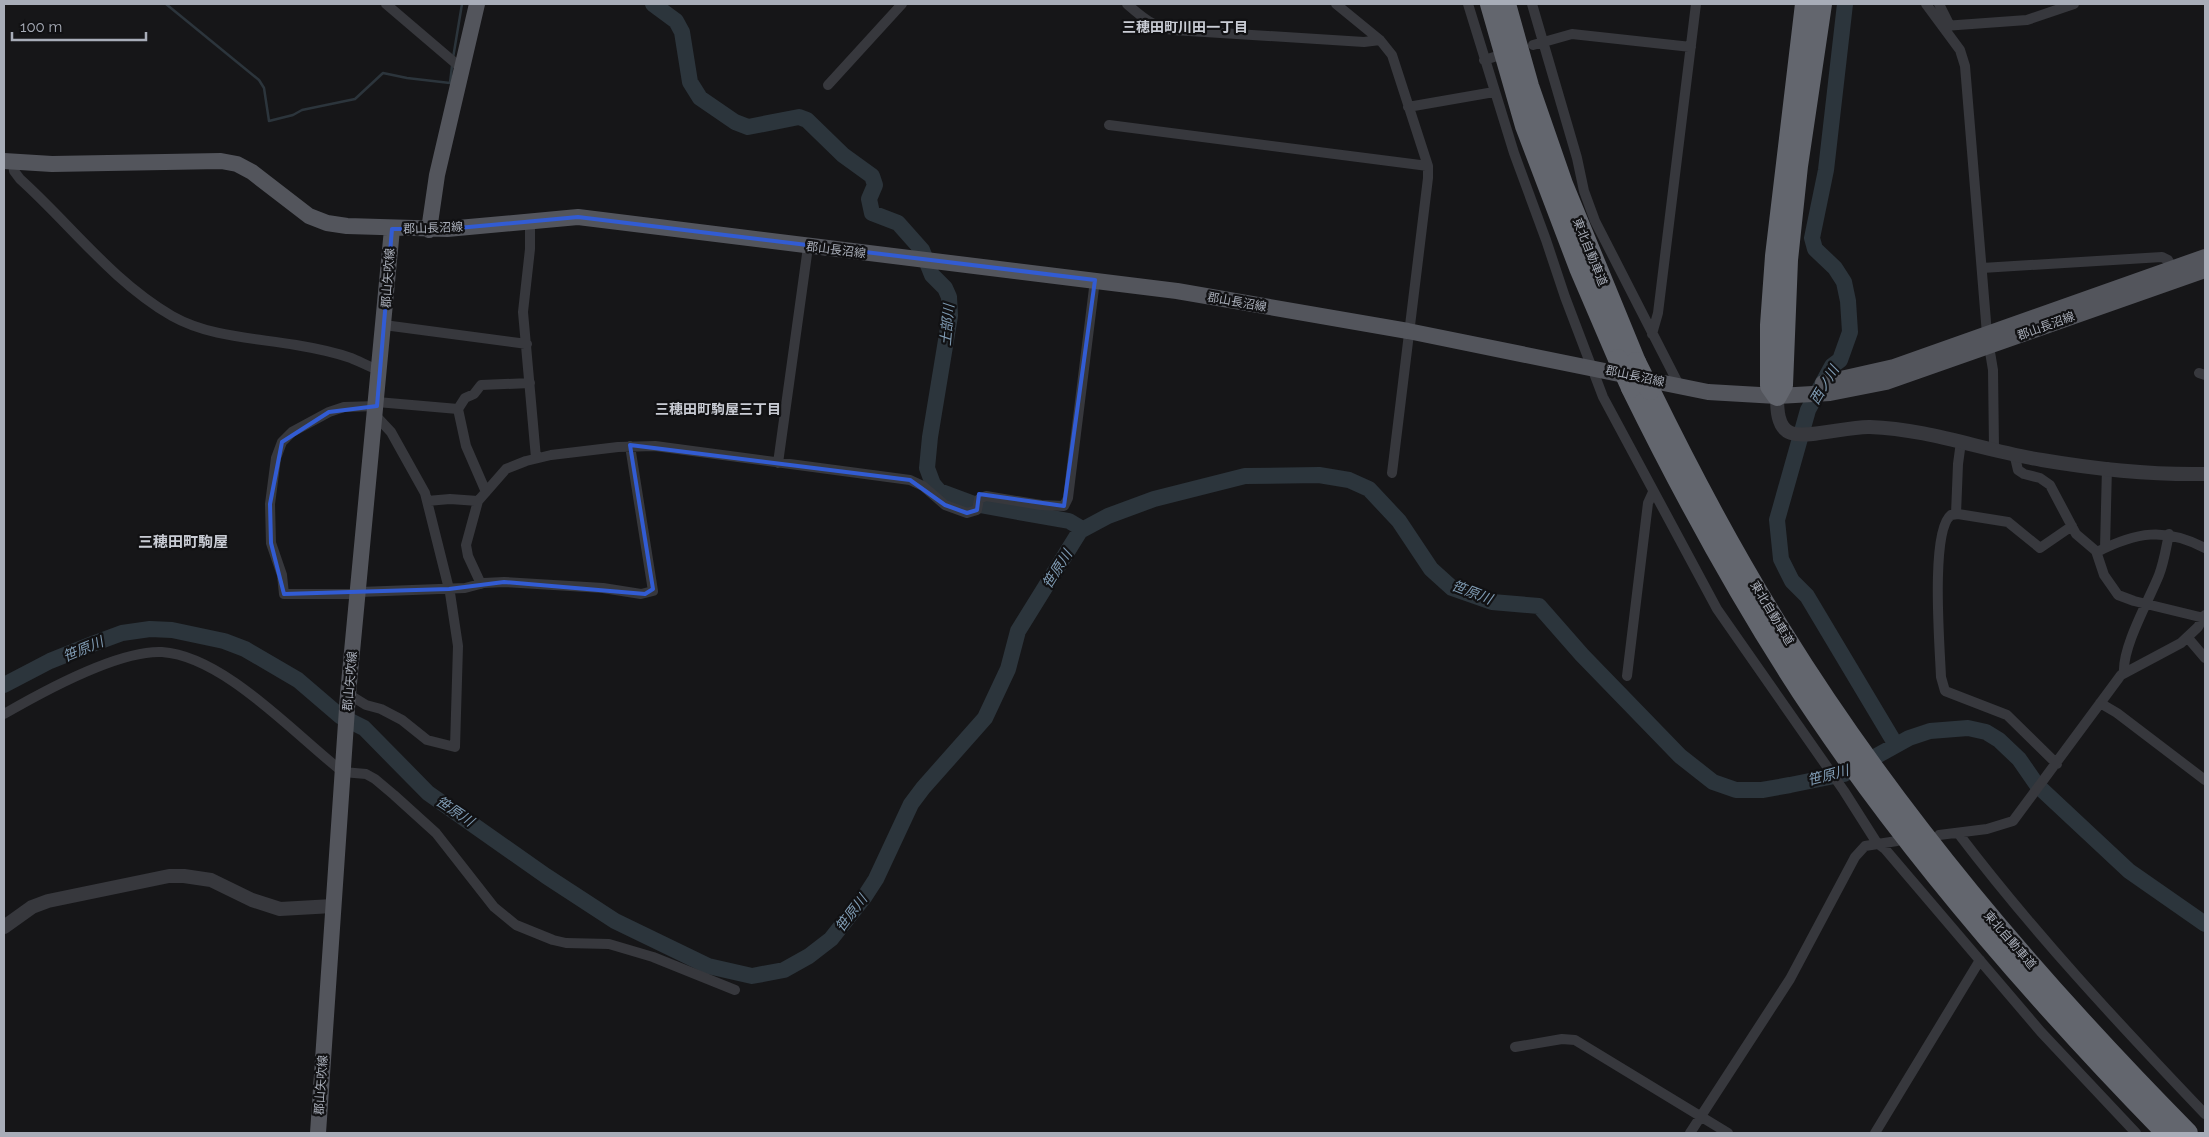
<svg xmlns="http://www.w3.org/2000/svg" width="2209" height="1137" viewBox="0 0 2209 1137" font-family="Raleway,'Noto Sans JP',sans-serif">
  <rect width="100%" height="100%" fill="#161618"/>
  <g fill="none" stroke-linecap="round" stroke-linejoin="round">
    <!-- stream -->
    <path stroke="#2c353c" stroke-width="2.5" d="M166,4L259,80L264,88L269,121L293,115L302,110L355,99L383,73L407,78L450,83L452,66
      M453,58L462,4"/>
    <!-- river -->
    <path stroke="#2c353c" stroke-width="16" d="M653,4L676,21L682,32L690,82L700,98L735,122L748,127L799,117L807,120L843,155L872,176L875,185L869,199L872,213L898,223L922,250L932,275L945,288L949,297L950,316L930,437L927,468L933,484L939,491L974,504L1069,521L1079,527L1080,531
      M1845,4L1826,170L1812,238L1815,249L1835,268L1844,282L1848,301L1850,332L1840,360L1832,366L1808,410L1777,520L1781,559L1792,581L1807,596L1896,745
      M4,685L50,661L95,643L122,633L150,629L172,630L224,641L245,649L298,680L340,716L364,728L428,793L546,876L615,921L708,966L752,976L784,970L809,956L831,939L865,896L876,879L911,804L923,788L985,718L1008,669L1018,631L1080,531L1108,516L1154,499L1245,476L1319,475L1349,480L1369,489L1399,521L1431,569L1452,588L1492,602L1539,606L1582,655L1680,756L1713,782L1736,790H1762L1790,785L1844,774L1909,738L1930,731L1968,728L1986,732L1999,740L2019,759L2037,785L2129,871L2205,924"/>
    <!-- minor -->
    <path stroke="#37383d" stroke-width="10" d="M386,4L461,68
      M1127,4C1142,17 1153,27 1173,30L1364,42L1380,40
      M1336,4L1380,40L1392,55L1428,166V178L1392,473
      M1468,4L1514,153L1546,240L1565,297L1603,397L1717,609L1844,791L1877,843L1885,849L2041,1032L2136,1133
      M1532,4L1577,158L1584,191L1595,221L1679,385
      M1926,4L1960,50L1965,66L1987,334L1993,370L1994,448
      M1939,4L1950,26
      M1944,26L2027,20L2074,4
      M1533,45L1572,34L1691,47
      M1484,60L1494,57
      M828,85L902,4
      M1408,107L1494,92
      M1109,125L1428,166
      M13,163L14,171L20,179C71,225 112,281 172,316C209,337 255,338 296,345C314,348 334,352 351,358C361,362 369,367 379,370
      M530,221V249L523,312L536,458
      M1982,268L2162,257L2168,260L2175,272
      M384,325L527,344
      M1652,334L1658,313L1696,4
      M2199,373L2205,375
      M377,402L458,409L466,446L486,492
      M377,406L344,407L329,412L292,432L282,442L276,458L270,504L271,543L282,575L284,594H354L360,592L465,588L484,583L504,582L603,588L641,594L653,591L630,446
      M458,409L465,398L474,394L481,385L530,383
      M2014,453L2018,470L2024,474L2040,478L2050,485L2076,534L2096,551L2104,575L2118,595L2134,601L2204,618
      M778,463L808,247
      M427,501L450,499L478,501
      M1956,514L1958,464L1961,442
      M2105,548L2107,467
      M2097,552C2136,532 2165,527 2205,548
      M481,584L468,556L466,545L478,501L506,469L526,461L551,455L618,447L655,446L910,480L923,486L945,505L967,513L977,510L979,499L986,496L1041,505L1064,506L1068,498L1095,280
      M2188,638L2205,658
      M2124,673C2122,647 2149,600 2159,575C2164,562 2166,548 2169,534
      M1627,676L1648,503L1653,492
      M348,694L366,705L381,709L402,720L427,740L455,747L458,646L450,593L425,493L391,432L376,416
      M2100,703L2117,713L2205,780
      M4,714C42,692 119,650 162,652C224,656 295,735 343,772L366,774L375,779L394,795L436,833L494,907L516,925L553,940L566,943L609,944L653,957L735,990
      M2057,764L2007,715L1945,691L1941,677C1940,649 1930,531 1951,515L1958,514L2008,522L2040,548L2072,526
      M1958,833C2034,933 2119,1024 2205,1114
      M1939,835L1987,829L2013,821L2121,675L2181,643L2198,627L2205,615
      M1515,1047L1562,1039L1575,1040L1728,1133
      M1690,1133L1790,979L1855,857L1865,846L1897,841
      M1875,1133L1980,960"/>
    <!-- tertiary -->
    <path stroke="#37383d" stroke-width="14" d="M1777,396C1777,408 1777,428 1791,433C1807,439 1849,426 1870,427C1929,429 1985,451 2042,460C2095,469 2152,475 2205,474
      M4,927L32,907L48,901L169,876H184L211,880L252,900L280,909L333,906"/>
    <!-- primary -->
    <path stroke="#53555c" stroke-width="16" d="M4,161L52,164L221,161L237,164L252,172L309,216L327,223L347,226L447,229L578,217L1177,291L1408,331L1708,392L1777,396L1830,393L1886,382L2205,270
      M429,230L437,175L477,4
      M1823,383L1894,367L2205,257
      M318,1133L348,694L392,229"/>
    <!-- motorway -->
    <path stroke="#63666e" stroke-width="20" d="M1490,4L1525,126L1579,268L1618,359
      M1506,4L1529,86L1563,184L1636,362
      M1805,4L1775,256L1770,325V386L1777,396L1783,385L1788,260L1798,166L1822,4
      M1631,388C1686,500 1746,610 1816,714C1918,865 2039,1003 2166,1133
      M1650,390C1690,472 1733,553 1781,630C1895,814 2036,979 2188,1133"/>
    <!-- motorway-bridge -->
    <path stroke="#63666e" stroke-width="20" d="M1618,359L1631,388
      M1636,362L1650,390"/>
  </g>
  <!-- marked area -->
  <path fill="none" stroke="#325cd3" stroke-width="4" stroke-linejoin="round" d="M578,217L1095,280L1064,506L979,494L977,510L967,513L945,505L910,480L630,445L653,589L645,594L504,582L449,589L284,594L271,543L270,504L282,442L329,412L377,406L392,229H447Z"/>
  <g text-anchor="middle" stroke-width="4.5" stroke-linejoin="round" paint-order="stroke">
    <!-- street labels -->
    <g font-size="12" fill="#a8adb8" stroke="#111113">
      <text transform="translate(433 228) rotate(-2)" y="4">郡山長沼線</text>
      <text transform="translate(836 250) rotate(7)" y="4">郡山長沼線</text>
      <text transform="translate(1590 252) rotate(68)" y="4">東北自動車道</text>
      <text transform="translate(388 278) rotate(-86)" y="4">郡山矢吹線</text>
      <text transform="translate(1237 302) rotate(10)" y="4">郡山長沼線</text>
      <text transform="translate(2046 326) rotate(-20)" y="4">郡山長沼線</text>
      <text transform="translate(1635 376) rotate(12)" y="4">郡山長沼線</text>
      <text transform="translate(1772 613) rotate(59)" y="4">東北自動車道</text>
      <text transform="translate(350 681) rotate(-85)" y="4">郡山矢吹線</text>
      <text transform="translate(2010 940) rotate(49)" y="4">東北自動車道</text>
      <text transform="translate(321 1085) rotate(-86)" y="4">郡山矢吹線</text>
    </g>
    <!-- neighbourhood labels -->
    <g font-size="14" font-weight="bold" fill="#c9ccd4" stroke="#111113">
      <text x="1185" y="32">三穂田町川田一丁目</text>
      <text x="718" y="414">三穂田町駒屋三丁目</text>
    </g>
    <!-- water labels -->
    <g font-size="14" font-style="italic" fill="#7f9bb3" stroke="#111113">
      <text transform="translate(947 325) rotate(-85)" y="5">土部川</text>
      <text transform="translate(1824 385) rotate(-59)" y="5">西ノ川</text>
      <text transform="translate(1057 569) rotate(-58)" y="5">笹原川</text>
      <text transform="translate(1472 592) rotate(21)" y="5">笹原川</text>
      <text transform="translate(83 649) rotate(-23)" y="5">笹原川</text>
      <text transform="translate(1828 775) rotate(-15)" y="5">笹原川</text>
      <text transform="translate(455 811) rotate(34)" y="5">笹原川</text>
      <text transform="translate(851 913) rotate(-53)" y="5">笹原川</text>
    </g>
    <!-- quarter labels -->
    <g font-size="15" font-weight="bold" fill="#c9ccd4" stroke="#111113">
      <text x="183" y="547">三穂田町駒屋</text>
    </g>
  </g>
  <!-- border -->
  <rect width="2209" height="1137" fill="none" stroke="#a8adb8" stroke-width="10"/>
  <!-- scale -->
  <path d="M12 32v8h134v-8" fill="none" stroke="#a8adb8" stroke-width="2.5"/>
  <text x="20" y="32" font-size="15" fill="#a8adb8" stroke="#111113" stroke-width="4" paint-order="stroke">100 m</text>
</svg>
